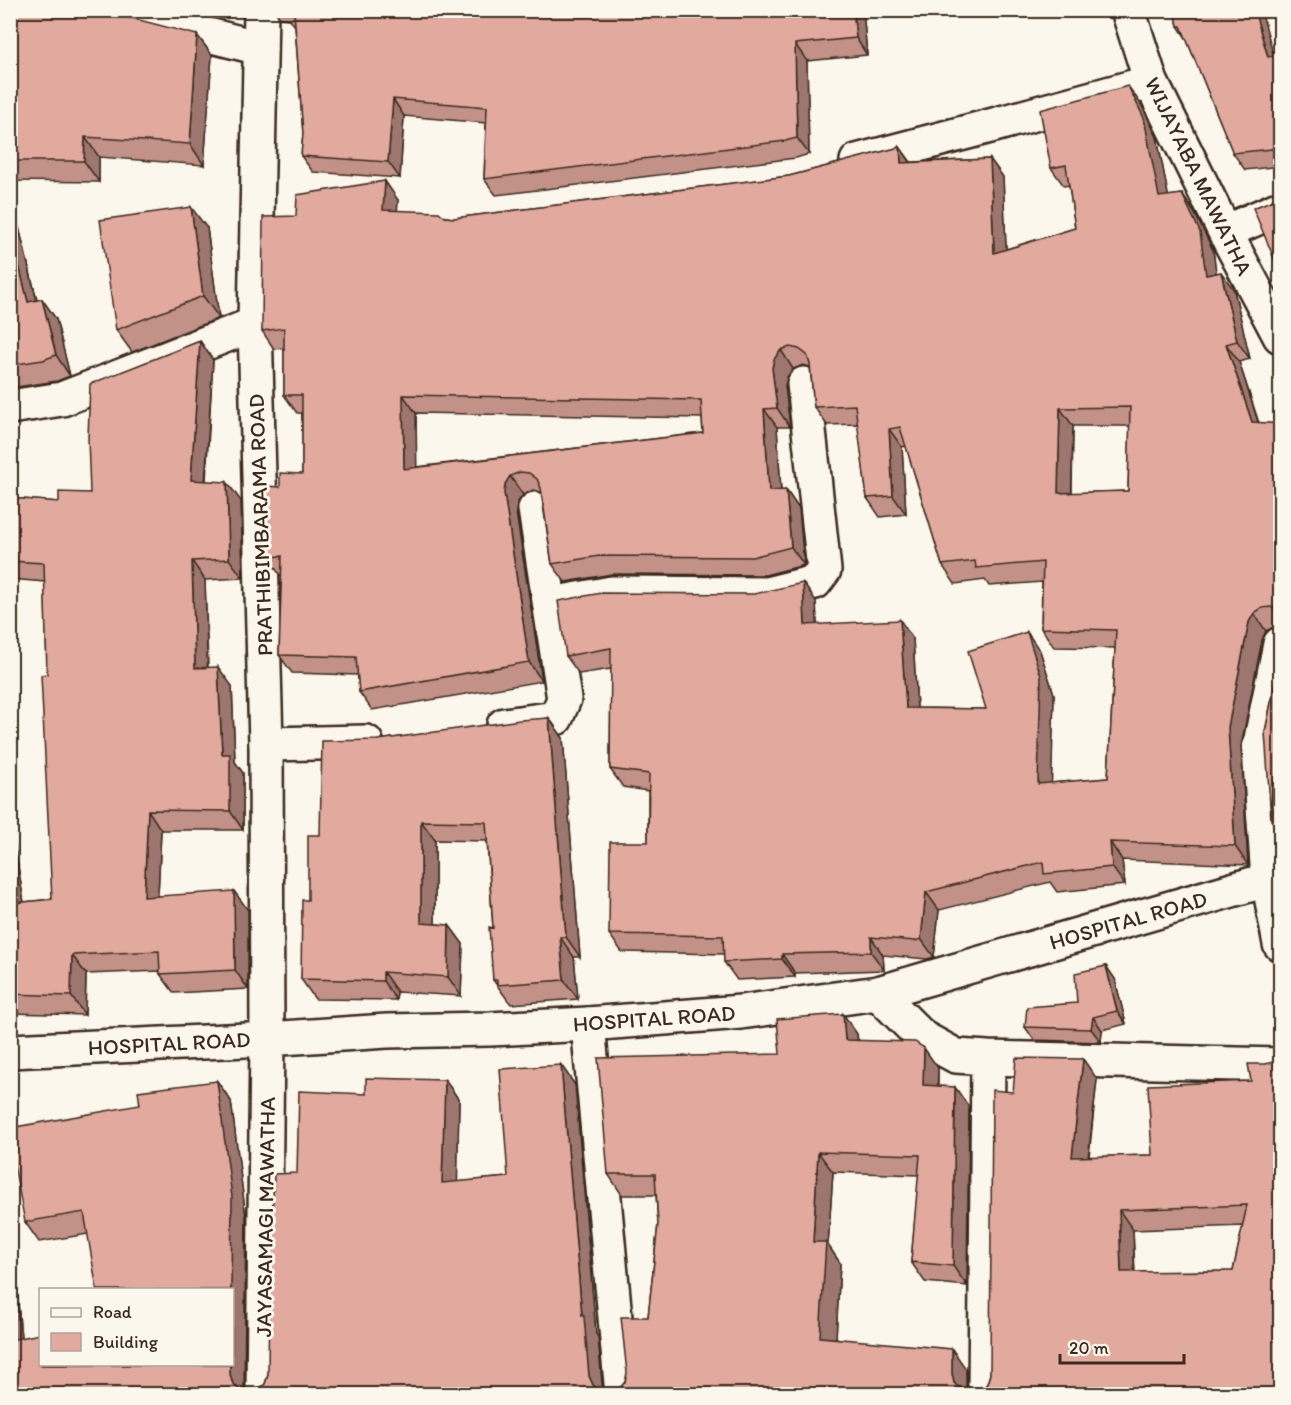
<svg xmlns="http://www.w3.org/2000/svg" width="1291" height="1405" viewBox="0 0 1291 1405" font-family="Itim,sans-serif">
  <rect width="100%" height="100%" fill="#fbf7ec"/>
  <filter id="ink" filterUnits="userSpaceOnUse"><feTurbulence type="fractalNoise" baseFrequency=".0167" numOctaves="2"/><feDisplacementMap in="SourceGraphic" scale="12" xChannelSelector="R" yChannelSelector="G"/><feConvolveMatrix kernelMatrix="1 2 1 2 8 2 1 2 1" color-interpolation-filters="sRGB"/></filter>
  <g filter="url(#ink)">
    <g fill="none" stroke-linecap="round" stroke-linejoin="round">
      <!-- minor casing -->
      <g stroke="#3b2a1e" stroke-width="38">
        <path id="minor" d="M109,10L260,48
          M1128,10L1151,82L1225,232L1280,336
          M857,161L994,125L1151,82
          M1225,232L1280,208
          M10,407L62,399L255,324
          M568,601L612,593L767,594L815,582L824,570L804,384
          M504,725L556,718L564,699L535,509
          M266,744L366,742
          M1268,879L1259,749L1280,644
          M878,993L923,1038L956,1056L988,1058L1280,1065
          M588,1024L622,1394
          M263,1394L267,1039
          M985,1394L988,1058"/>
      </g>
      <!-- tertiary casing -->
      <g stroke="#3b2a1e" stroke-width="38">
        <path id="tertiary" d="M261,10L255,324L266,744L267,1039
          M1268,879L1280,944"/>
      </g>
      <!-- primary casing -->
      <g stroke="#3b2a1e" stroke-width="38">
        <path id="primary" d="M10,1051L267,1039L387,1031L490,1029L588,1024L741,1012L878,993L1280,876"/>
      </g>
      <!-- minor -->
      <use href="#minor" stroke="#fbf7ec" stroke-width="33"/>
      <!-- tertiary -->
      <use href="#tertiary" stroke="#fbf7ec" stroke-width="33"/>
      <!-- primary -->
      <use href="#primary" stroke="#fbf7ec" stroke-width="33"/>
    </g>
    <!-- wall -->
    <path fill="#c29188" stroke="#3b2a1e" stroke-width="1.5" fill-rule="evenodd" d="M10,10L197,35L212,55L204,165L99,157V182L10,181Z
      M274,10H863L867,55L807,61L809,154L796,158L496,195L484,179L486,123L404,116L400,178L313,172L301,156L303,134L295,26L289,19L280,18Z
      M1175,10L1274,56L1281,55V166L1245,170L1233,153L1186,38L1178,26Z
      M1141,104L1157,137L1168,196L1182,194L1194,212L1213,250L1216,273L1234,290L1250,359L1239,362L1259,423L1281,424V626H1275L1266,631L1262,640L1241,746L1248,865L1122,860L1125,885L1057,892L1050,882L939,910L934,957L927,959L883,955L884,970L795,973V977L737,980L724,962V954L622,952L609,934L648,842V791L623,787L610,769L611,669L579,674L566,656L816,601L817,625L913,639L917,708L986,709L1040,651L1054,694L1051,783L1108,778L1115,648L1054,647L1041,628L1042,582L989,586L985,580L955,584L942,565L906,446L902,447L906,514L880,517L867,498L858,424L827,425L814,407L810,367L803,365L793,369L787,377L785,386L790,427H777L781,491L786,490L799,509L804,565L765,575L612,574L565,582L552,564L541,492L533,490L523,495L517,503L516,512L542,681L372,710L359,692L358,675L292,673L279,655L282,575H280L267,557L280,487L302,474V413H297L284,395V348L274,349L262,331L296,216L398,200L397,211L454,218L789,176L900,147L911,162L990,159L1003,177L1006,249L1075,228L1069,185L1064,186L1051,168ZM416,413L702,418L703,433L416,467ZM1073,426H1130L1128,491L1072,493Z
      M10,191L37,300L42,299L56,319L70,376L57,381L10,388Z
      M207,228L219,318L132,352L116,330Z
      M200,341L213,360L206,481L241,501L243,578L205,580L208,667L232,686L235,762L243,773V830H161L158,896L248,910V989L174,993L160,974V971L86,974L85,1015L10,1013V818L24,902L52,899L45,582L10,579V498L59,502L90,493Z
      M1281,654V833L1265,732Z
      M549,718L563,738L580,957H574L578,999L511,1004L507,999L493,980V928L487,841L435,840V924L449,925L463,944L461,996L397,992L396,1000L315,999L301,979L308,900L320,835L378,740Z
      M1106,966L1115,979L1126,1024L1102,1030L1101,1042L1034,1040L1025,1027L1077,1003Z
      M843,1014L857,1034L858,1040L938,1068V1086L969,1107L967,1286L925,1282L911,1262L919,1175L833,1172L828,1245L840,1263L836,1338L966,1369V1391L971,1393L980,1390L987,1384L990,1374L1013,1092L1097,1079L1089,1157L1152,1155L1251,1081L1266,1064L1281,1395H10L16,1280L21,1338L232,1365L88,1234L39,1242L25,1222L140,1105L217,1081L231,1101L246,1218L244,1391L249,1393L258,1390L265,1384L268,1375L297,1173L366,1094L445,1080L459,1100L457,1182L508,1177L561,1065L575,1085L596,1334L598,1337L603,1391L610,1392L619,1389L625,1382L648,1317L658,1224L656,1195H622L608,1174L780,1054ZM1243,1226L1233,1271L1135,1272L1133,1230Z"/>
    <!-- shaded-wall -->
    <path fill="#9e766f" stroke="#3b2a1e" stroke-width="1.5" d="M853,10H863L867,55L856,38Z
      M1254,10H1261L1279,74L1268,57Z
      M197,35L212,55L204,165L190,144Z
      M795,44L807,61L809,154L797,138Z
      M1128,86L1141,104L1157,137L1172,215L1159,197Z
      M393,99L404,116L400,178L388,162Z
      M85,137L99,157V182L84,161Z
      M900,147L913,166L901,163Z
      M990,159L1003,177L1007,272L994,253Z
      M385,181L398,200L396,228L383,210Z
      M10,191L42,322L28,302L10,229Z
      M1182,194L1194,212L1213,250L1219,293L1206,275Z
      M191,207L207,228L219,318L203,296Z
      M1221,272L1234,290L1250,359L1237,341Z
      M42,299L56,319L70,376L56,355Z
      M200,341L213,360L204,499L191,480Z
      M1226,344L1239,362L1264,441L1252,422Z
      M781,350L793,369L787,377L785,386L790,427L777,408L772,368L774,359Z
      M403,395L416,413L417,487L404,469Z
      M1060,408L1073,426L1071,512L1058,493Z
      M764,409L777,427L782,510L769,491Z
      M889,429L902,447L906,514L893,496Z
      M510,476L523,495L517,503L516,512L542,681L529,662L504,493L505,484Z
      M227,482L241,501L243,578L229,559Z
      M786,490L799,509L804,565L791,547Z
      M192,561L205,580L208,687L195,668Z
      M803,583L816,601L818,644L805,625Z
      M1254,613L1266,631L1262,640L1241,746L1248,865L1235,846L1228,727L1249,622Z
      M900,620L913,639L918,726L906,708Z
      M1027,632L1040,651L1054,694L1051,802L1038,784Z
      M218,667L232,686L235,762L243,773V830L230,811L222,754Z
      M549,718L563,738L580,957L566,937Z
      M1272,781L1281,792V833L1271,820Z
      M148,810L161,830L157,916L144,897Z
      M10,818L27,922L14,903L10,882Z
      M421,821L435,840V942L421,923Z
      M1110,842L1122,860L1125,885L1112,867Z
      M234,891L248,910V989L235,970Z
      M926,892L939,910L934,957L921,939Z
      M449,925L463,944L461,996L448,977Z
      M560,937L574,957L578,999L564,980Z
      M871,937L883,955L884,970L871,952Z
      M782,954L795,973V977L782,959Z
      M72,955L86,974L85,1015L71,996Z
      M1106,966L1115,979L1126,1024L1117,1011Z
      M383,972L397,992L396,1000L383,981Z
      M843,1014L857,1034L859,1060L845,1040Z
      M1093,1017L1102,1030L1101,1042L1091,1029Z
      M924,1048L938,1068L937,1105L923,1085Z
      M1083,1059L1097,1079L1086,1177L1072,1157Z
      M561,1065L575,1085L596,1334L598,1337L603,1395L593,1385L589,1376L582,1316Z
      M445,1080L459,1100L457,1204L442,1183Z
      M217,1081L231,1101L246,1218L244,1395L232,1382L230,1374V1365H232V1290H231Z
      M955,1087L969,1107L967,1286L953,1266Z
      M818,1152L833,1172L828,1245L840,1263L835,1357L820,1337L813,1242Z
      M1119,1210L1133,1230L1135,1292L1121,1272Z
      M10,1272L16,1280L23,1361L10,1343Z
      M952,1349L966,1369V1395L954,1383L952,1374Z"/>
    <!-- building -->
    <path fill="#e2a99e" stroke="#3b2a1e" stroke-width="1.5" fill-rule="evenodd" d="M10,10H101L197,35L190,144L85,137L84,161H10Z
      M284,10H853L856,38L795,44L797,138L785,141L484,179L487,107L393,99L388,162L301,156L303,134L294,11Z
      M1175,10H1254L1268,57L1281,55V148L1233,153L1181,26H1178Z
      M1128,86L1144,118L1159,197L1182,194L1200,232L1206,275L1221,272L1237,341L1226,344L1252,422L1281,424V613L1279,611L1271,607L1262,608L1254,613L1249,622L1228,727L1235,846L1110,842L1112,867L1044,874L1043,862L926,892L921,939L915,941L871,937V952L782,954V959L724,962L723,936L609,934L610,842H648L649,774L610,769L611,648L566,656L558,601L601,593L754,594L803,583L805,625L900,620L906,708L986,709L968,651L1027,632L1041,676L1038,784L1108,778L1116,630L1041,628L1043,562L976,568L975,561L942,565L900,427L889,429L893,496L867,498L855,405L814,407L810,364L807,355L799,349L790,347L781,350L774,359L772,368L777,408L764,409L769,491L786,490L791,547L752,557L599,556L552,564L541,488L537,479L529,473L520,472L510,476L505,484L504,493L529,662L359,692L356,657L279,655L282,556L267,557L266,486L280,487V473L302,474V395H284V328L262,331L263,217L296,216L297,195L385,181L383,210L439,212L445,217L454,218L789,176L900,147L901,163L990,159L994,253L1075,228L1066,165L1051,168L1040,110ZM403,395L701,400L703,433L404,469ZM1130,407L1128,491L1058,493L1060,408Z
      M1281,192V275L1253,208L1271,201Z
      M191,207L203,296L116,330L100,220Z
      M10,229L28,302L42,299L56,355L43,360L10,365Z
      M200,341L191,480L227,482L229,559L192,561L195,668L218,667L222,754H230V811L148,810L144,897L234,891L235,970L160,974L159,951L72,955L71,996L10,994V882L14,903L52,899L41,675L47,674L44,563L10,561V498L59,502V492L90,493L88,438L90,384Z
      M1281,654V781H1272L1271,820L1265,732Z
      M549,718L566,937H560L564,980L497,985V980H493L489,927L493,928L486,822L421,821V923L449,925L448,977L383,972V981L301,979L302,900H308V835H320L322,741L378,740L520,720Z
      M1106,966L1117,1011L1093,1017L1091,1029L1025,1027L1027,1007L1077,1003L1075,973Z
      M843,1014L845,1040L915,1042L924,1048L923,1085L955,1087L953,1266L911,1262L920,1155L818,1152L813,1242H826L820,1337L952,1349V1374L954,1383L962,1390L971,1393L980,1390L987,1384L990,1374L992,1090L1013,1092L1016,1058L1083,1059L1072,1157L1152,1155L1148,1085L1251,1081L1248,1064H1266L1281,1059V1395H10V1340L40,1334V1365H230V1374L232,1382L239,1390L249,1393L258,1390L265,1384L268,1375L269,1289L274,1174L297,1173L299,1091L366,1094V1078L445,1080L442,1183L508,1177L500,1069L561,1065L582,1316H584L589,1376L593,1385L600,1391L610,1392L619,1389L625,1382L627,1373L621,1317H648L658,1224L655,1174H608L598,1058L780,1054L777,1019ZM1247,1205L1233,1271L1121,1272L1119,1210Z
      M217,1081L232,1197L231,1290H97L84,1212L25,1222L10,1145V1128L140,1105L138,1091Z"/>
  </g>
  <g text-anchor="middle" stroke-width="6" stroke-linejoin="round" paint-order="stroke">
    <!-- street labels -->
    <g font-size="22" fill="#3b2a1e" stroke="#fbf7ec">
      <text transform="translate(1199 176) rotate(64)" y="8">WIJAYABA MAWATHA</text>
      <text transform="translate(260 525) rotate(-92)" y="8">PRATHIBIMBARAMA ROAD</text>
      <text transform="translate(1128 920) rotate(-16)" y="8">HOSPITAL ROAD</text>
      <text transform="translate(654 1018) rotate(-4)" y="8">HOSPITAL ROAD</text>
      <text transform="translate(169 1043) rotate(-3)" y="8">HOSPITAL ROAD</text>
      <text transform="translate(265 1217) rotate(-89)" y="8">JAYASAMAGI MAWATHA</text>
    </g>
  </g>
  <!-- margin -->
  <rect width="1291" height="1405" fill="none" stroke="#fbf7ec" stroke-width="36"/>
  <rect x="18" y="18" width="1255" height="1369" fill="none" stroke="#3b2a1e" stroke-width="2" filter="url(#ink)"/>
  <!-- legend -->
  <rect x="39" y="1288" width="195" height="78" fill="#fbf7ec" stroke="#aea59a" stroke-width="1.5"/>
  <rect x="51" y="1308" width="30" height="9" fill="#fbf7ec" stroke="#aea59a" stroke-width="1.5"/>
  <text x="93" y="1318" font-size="18" fill="#3b2a1e">Road</text>
  <rect x="51" y="1333" width="30" height="18" fill="#e2a99e" stroke="#aea59a" stroke-width="1.5"/>
  <text x="93" y="1348" font-size="18" fill="#3b2a1e">Building</text>
  <!-- scale -->
  <path d="M1060 1354v9h124v-9" fill="none" stroke="#3b2a1e" stroke-width="3"/>
  <text x="1069" y="1354" font-size="18" fill="#3b2a1e" stroke="#fbf7ec" stroke-width="4.5" paint-order="stroke">20 m</text>
</svg>
